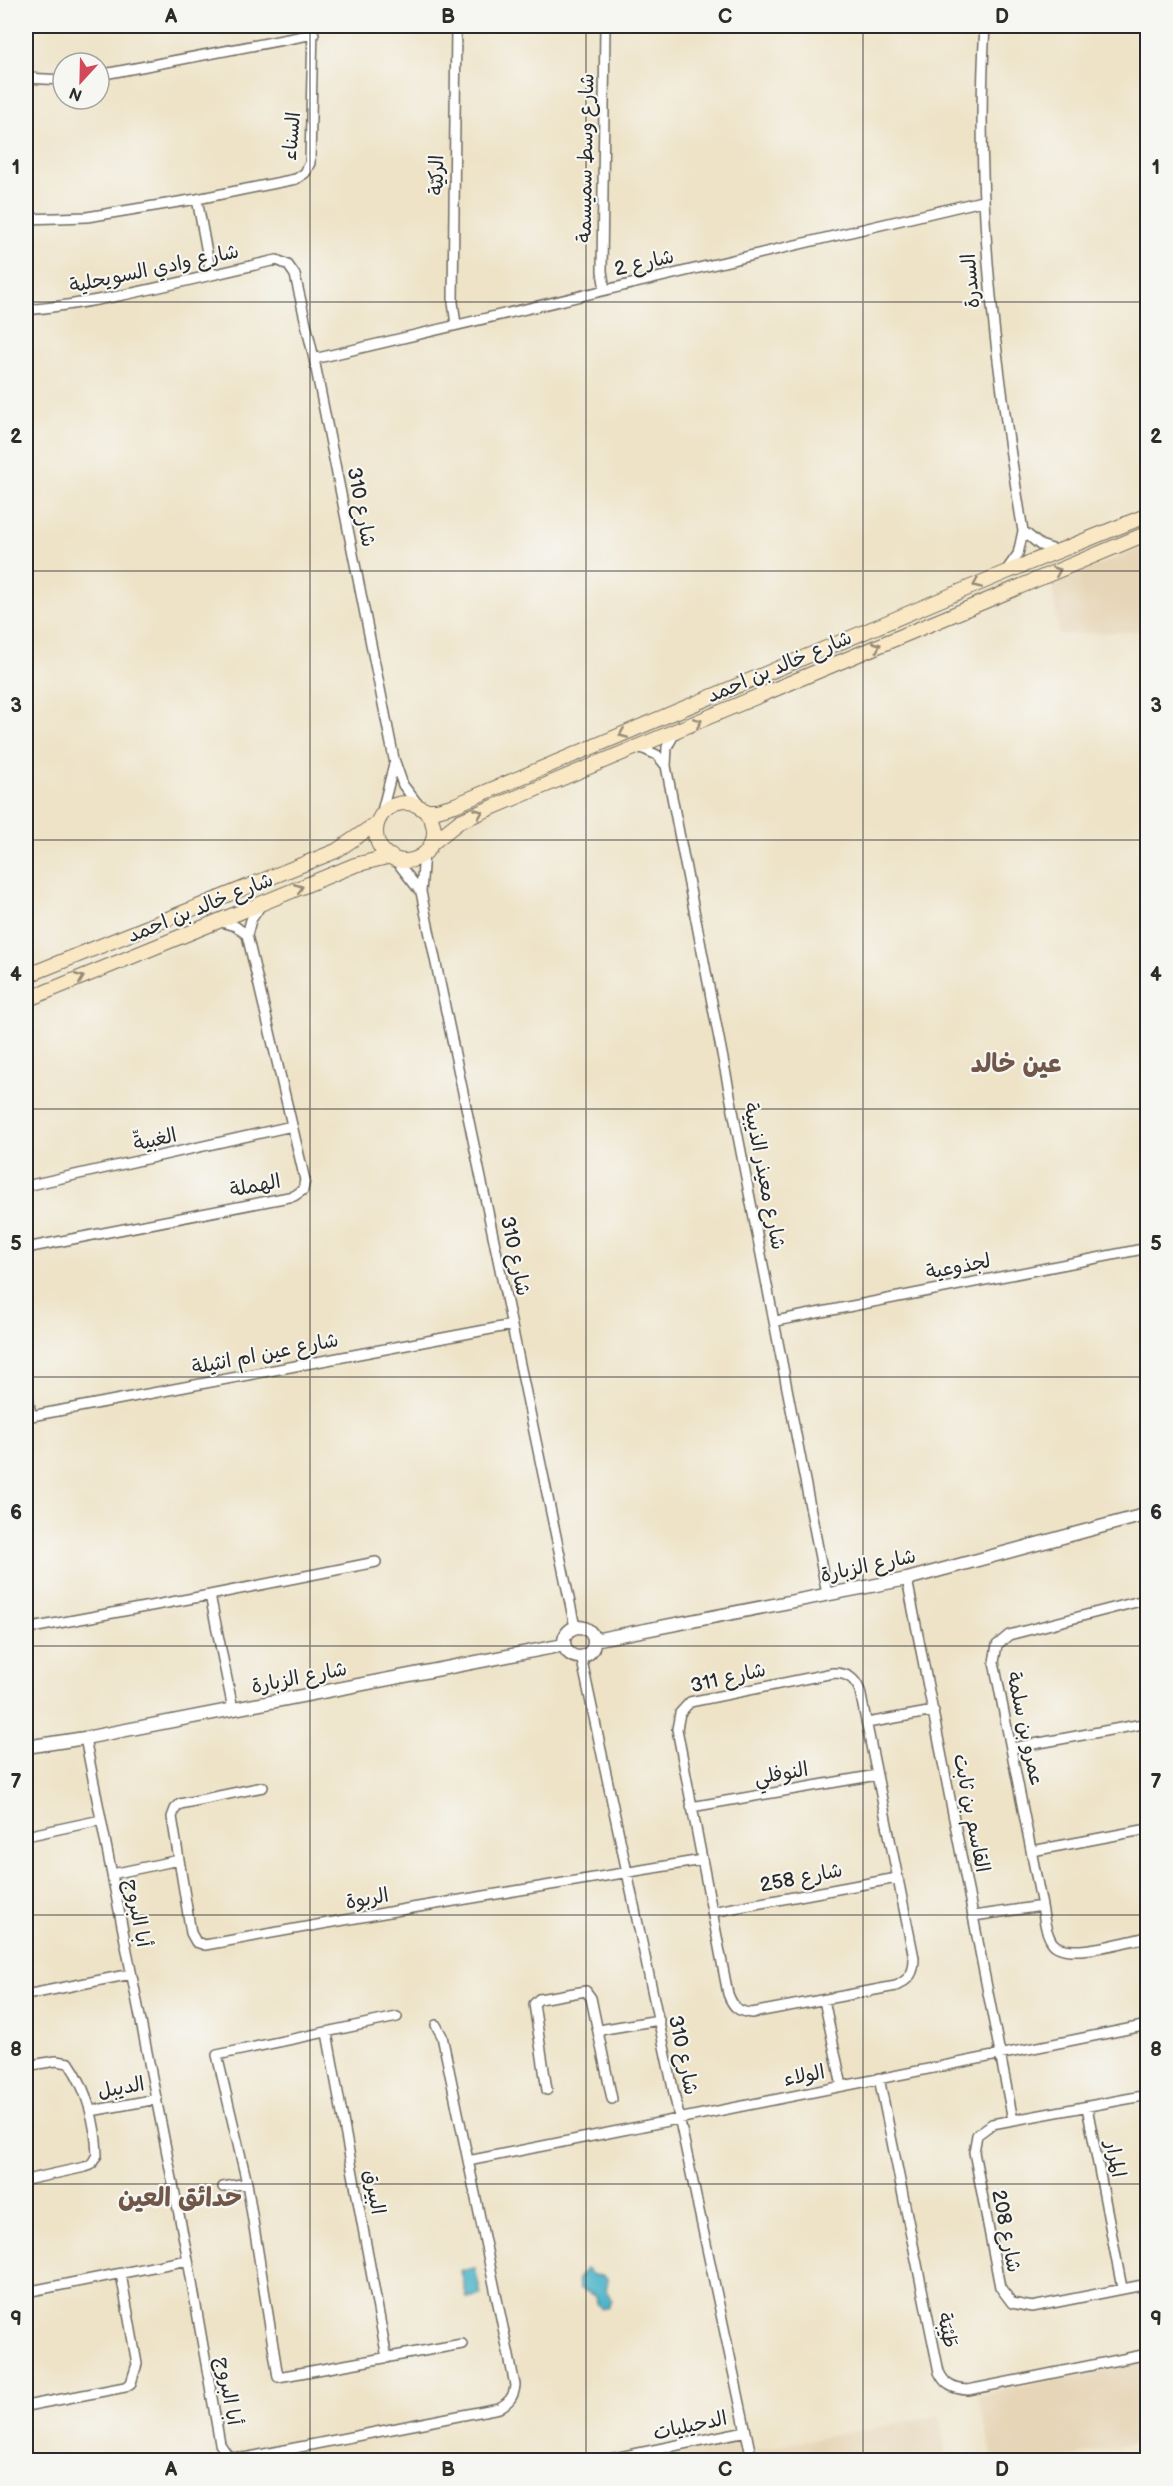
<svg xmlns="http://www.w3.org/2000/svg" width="1173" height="2486" viewBox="0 0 1173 2486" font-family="'Balsamiq Sans','Playpen Sans Arabic',sans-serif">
  <rect width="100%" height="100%" fill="#f6f6f2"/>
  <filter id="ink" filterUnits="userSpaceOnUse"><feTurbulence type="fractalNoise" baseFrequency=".0167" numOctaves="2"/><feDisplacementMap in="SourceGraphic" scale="12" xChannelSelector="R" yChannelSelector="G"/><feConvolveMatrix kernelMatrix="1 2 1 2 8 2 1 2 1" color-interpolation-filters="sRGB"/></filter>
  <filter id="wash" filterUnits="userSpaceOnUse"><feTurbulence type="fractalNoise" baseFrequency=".008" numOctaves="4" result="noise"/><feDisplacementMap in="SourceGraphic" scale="24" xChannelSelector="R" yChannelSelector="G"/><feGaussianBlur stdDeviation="1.35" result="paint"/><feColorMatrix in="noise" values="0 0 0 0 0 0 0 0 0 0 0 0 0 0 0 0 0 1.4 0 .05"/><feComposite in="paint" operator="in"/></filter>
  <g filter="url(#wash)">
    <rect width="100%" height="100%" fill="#eee3c7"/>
    <!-- built -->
    <path fill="#e6d5b7" d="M1147,545V631L1059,634L1052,584Z
      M1147,2361V2442L1049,2460H993L978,2395Z
      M940,2415L946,2460H757L755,2450Z
      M742,2437L747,2460H629Z"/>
    <!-- water -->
    <path fill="#4bb4c9" stroke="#3b707a" stroke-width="1.5" d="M475,2268L481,2295L467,2298L461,2271Z
      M586,2269L593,2275L603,2276L608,2280L606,2290L612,2301L608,2308H601L597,2303L596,2296L579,2288L578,2279Z"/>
  </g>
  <g filter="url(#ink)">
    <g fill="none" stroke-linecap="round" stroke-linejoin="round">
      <!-- minor casing -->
      <g stroke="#6f6b62" stroke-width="12">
        <path id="minor" d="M605,26L602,271L605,290
          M985,26C974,197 995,362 1023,531L1018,554L1006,571
          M99,75L314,34
          M26,78L63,80
          M197,199L211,274
          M26,219L87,217L197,199L296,179L305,173L310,163L313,26
          M26,310C111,302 194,278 277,260L288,265L295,275L314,359L394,759L403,785L420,807
          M456,325L453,302L456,26
          M314,359L982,201
          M1023,531L1040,545L1058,551
          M676,731L667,747L666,766L827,1594
          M639,747L657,755L666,766
          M381,815L394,764
          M424,853L421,892L575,1627
          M394,858L419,890
          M218,921L235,926L247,935
          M26,1186L292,1126
          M26,1248L294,1196L303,1190L305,1180L247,935L251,920L261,905
          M776,1321L1148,1248
          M26,1384L31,1416
          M26,1417L512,1325
          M907,1579L1013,2120
          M210,1595L376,1562
          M1148,1599L1009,1635L997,1645L994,1662L1042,1906C1044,1917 1045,1932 1052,1942C1064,1961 1127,1941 1148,1937
          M26,1629L210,1595L233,1709
          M581,1656L752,2460
          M833,1673C847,1673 855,1678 860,1691L914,1958C914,1973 910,1979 896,1986L752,2013C738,2012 733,2007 728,1994L677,1729L680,1713L690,1702Z
          M867,1723L934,1711
          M85,1738L188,2260L220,2444L228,2456L244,2458L499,2408C509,2402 514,2397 515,2385L442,2036L436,2025
          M1012,1748L1148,1723
          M263,1787L180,1804L175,1809L172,1817L191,1933L196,1942L205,1945L406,1909L702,1860
          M691,1807L877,1775
          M26,1836L101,1820
          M1032,1851L1148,1829
          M112,1874L179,1860
          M712,1912L897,1878
          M974,1916L1042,1906
          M26,1995L131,1974
          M824,2000L842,2086
          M397,2017L217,2055L247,2183L278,2377L462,2344
          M599,2030L659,2020
          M327,2033L387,2358
          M26,2066L56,2061L69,2063C87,2089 96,2124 97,2155L91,2165L85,2167L26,2180
          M879,2078L939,2372C945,2385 953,2389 968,2390L1148,2354
          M547,2090L534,2004L539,1999L586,1991L591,1998L612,2099
          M1148,2095L992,2124L977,2135L974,2152L1000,2287L1012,2303L1032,2307L1148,2284
          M1087,2107L1122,2288
          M91,2111L157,2099
          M468,2161L1148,2025
          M223,2187L247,2183
          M26,2292L188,2260
          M26,2406L125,2387L131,2383L137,2364L121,2274
          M605,2460L746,2431"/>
      </g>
      <!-- tertiary casing -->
      <g stroke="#6f6b62" stroke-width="15">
        <path id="tertiary" d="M564 1642a15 15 0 1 1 30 0a15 15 0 1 1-30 0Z
          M594,1640L907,1579L1148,1514
          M26,1747L85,1738L564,1645"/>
      </g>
      <!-- secondary casing -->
      <g stroke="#6f6b62" stroke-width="16">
        <path id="secondary" d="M376 832a29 29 0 1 1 58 0a29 29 0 1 1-58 0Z
          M424,810H437L455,805L1004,573L1148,515
          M431,844L460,821L1148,533
          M26,976L336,851L377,823
          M26,1000L355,865L391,856"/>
      </g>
      <!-- minor -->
      <use href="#minor" stroke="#fff" stroke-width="9"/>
      <!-- tertiary -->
      <use href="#tertiary" stroke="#fff" stroke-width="12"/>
      <!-- secondary -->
      <use href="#secondary" stroke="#fae7c3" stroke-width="14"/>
    </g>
    <!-- one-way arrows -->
    <defs><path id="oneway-chevron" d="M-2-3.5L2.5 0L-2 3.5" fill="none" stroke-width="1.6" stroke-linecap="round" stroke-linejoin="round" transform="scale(1.5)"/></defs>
    <g stroke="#928977">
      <use href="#oneway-chevron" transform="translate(1057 571) rotate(-23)"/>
      <use href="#oneway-chevron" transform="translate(977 584) rotate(157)"/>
      <use href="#oneway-chevron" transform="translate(877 646) rotate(-23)"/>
      <use href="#oneway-chevron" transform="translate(698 722) rotate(-23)"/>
      <use href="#oneway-chevron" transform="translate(623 734) rotate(157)"/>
      <use href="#oneway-chevron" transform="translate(479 813) rotate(-22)"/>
      <use href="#oneway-chevron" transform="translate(299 888) rotate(-22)"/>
      <use href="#oneway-chevron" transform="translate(80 978) rotate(-22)"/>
    </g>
  </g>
  <!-- grid -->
  <path fill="none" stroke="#2b2b2b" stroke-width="1.5" stroke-opacity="0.55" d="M310,26V2460M586,26V2460M863,26V2460M26,302H1148M26,571H1148M26,840H1148M26,1109H1148M26,1377H1148M26,1646H1148M26,1915H1148M26,2184H1148"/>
  <g text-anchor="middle" stroke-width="4.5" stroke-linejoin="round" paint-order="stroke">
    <!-- street labels -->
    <g font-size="20" fill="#2b2b2b" stroke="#f6f6f2">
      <text transform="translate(291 136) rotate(-85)" y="7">السناء</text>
      <text transform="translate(585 158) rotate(-89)" y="7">شارع وسط سميسمة</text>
      <text transform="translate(436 175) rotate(-89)" y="7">الركيّة</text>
      <text transform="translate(644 262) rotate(-13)" y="7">شارع 2</text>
      <text transform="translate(154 268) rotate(-12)" y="7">شارع وادي السويحلية</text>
      <text transform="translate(970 281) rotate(-95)" y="7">السدرة</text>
      <text transform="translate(362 507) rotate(79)" y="7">شارع 310</text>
      <text transform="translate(779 666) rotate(-23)" y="7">شارع خالد بن احمد</text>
      <text transform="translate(200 907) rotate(-22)" y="7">شارع خالد بن احمد</text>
      <text transform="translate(155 1139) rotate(-13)" y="7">الغبيةّ</text>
      <text transform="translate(765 1176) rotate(79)" y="7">شارع معيذر الذيبية</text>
      <text transform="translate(255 1185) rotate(-11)" y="7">الهملة</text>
      <text transform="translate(516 1256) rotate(78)" y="7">شارع 310</text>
      <text transform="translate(958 1266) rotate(-11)" y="7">لجذوعية</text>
      <text transform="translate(265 1353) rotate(-11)" y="7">شارع عين ام انثيلة</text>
      <text transform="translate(868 1565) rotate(-12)" y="7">شارع الزبارة</text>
      <text transform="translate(299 1677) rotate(-11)" y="7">شارع الزبارة</text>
      <text transform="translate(728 1677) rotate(-13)" y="7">شارع 311</text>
      <text transform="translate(1026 1729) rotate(78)" y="7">عمرو بن سلمة</text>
      <text transform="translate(781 1773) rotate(-10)" y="7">النوفلي</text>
      <text transform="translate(972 1813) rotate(79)" y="7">القاسم بن ثابت</text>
      <text transform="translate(801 1877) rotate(-11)" y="7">شارع 258</text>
      <text transform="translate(367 1898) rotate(-10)" y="7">الربوة</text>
      <text transform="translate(138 1913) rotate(79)" y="7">أبا البروج</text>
      <text transform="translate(684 2055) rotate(78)" y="7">شارع 310</text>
      <text transform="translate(804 2075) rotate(-11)" y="7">الولاء</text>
      <text transform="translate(121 2087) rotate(-10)" y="7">الديبل</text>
      <text transform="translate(1116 2159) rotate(79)" y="7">المرار</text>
      <text transform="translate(375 2192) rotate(80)" y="7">البيرق</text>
      <text transform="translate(1007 2231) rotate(79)" y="7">شارع 208</text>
      <text transform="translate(948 2330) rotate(79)" y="7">طَيْبَة</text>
      <text transform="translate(229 2391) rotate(80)" y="7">أبا البروج</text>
      <text transform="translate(690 2425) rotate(-12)" y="7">الدحيليات</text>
    </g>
    <!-- district labels -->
    <g font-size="26" font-weight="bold" fill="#705749" stroke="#f6f6f2">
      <text x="1016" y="1072">عين خالد</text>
      <text x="180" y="2206">حدائق العين</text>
    </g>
  </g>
  <!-- margin -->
  <rect width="1173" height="2486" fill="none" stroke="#f6f6f2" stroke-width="66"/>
  <!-- north arrow -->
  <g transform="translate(81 81) rotate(202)"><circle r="28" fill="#f6f6f2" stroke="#a5a5a2" stroke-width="1.5"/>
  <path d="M0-4.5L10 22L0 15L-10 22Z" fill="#d1495b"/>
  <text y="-9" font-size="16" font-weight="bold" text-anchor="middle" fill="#2b2b2b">N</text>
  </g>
  <rect x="33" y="33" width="1107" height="2420" fill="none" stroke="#2b2b2b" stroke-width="2"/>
  <g font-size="20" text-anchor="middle" font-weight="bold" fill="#2b2b2b">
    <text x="171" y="23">A</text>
    <text x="448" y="23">B</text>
    <text x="725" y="23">C</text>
    <text x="1002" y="23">D</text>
    <text x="16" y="174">1</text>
    <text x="1156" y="174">1</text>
    <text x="16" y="443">2</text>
    <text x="1156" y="443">2</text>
    <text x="16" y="712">3</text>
    <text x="1156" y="712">3</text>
    <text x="16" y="981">4</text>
    <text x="1156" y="981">4</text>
    <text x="16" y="1250">5</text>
    <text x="1156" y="1250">5</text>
    <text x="16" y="1519">6</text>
    <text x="1156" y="1519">6</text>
    <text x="16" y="1788">7</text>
    <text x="1156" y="1788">7</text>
    <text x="16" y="2056">8</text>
    <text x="1156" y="2056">8</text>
    <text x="16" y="2325">9</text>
    <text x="1156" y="2325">9</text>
    <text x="171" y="2476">A</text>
    <text x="448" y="2476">B</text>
    <text x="725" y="2476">C</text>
    <text x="1002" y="2476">D</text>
  </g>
</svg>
